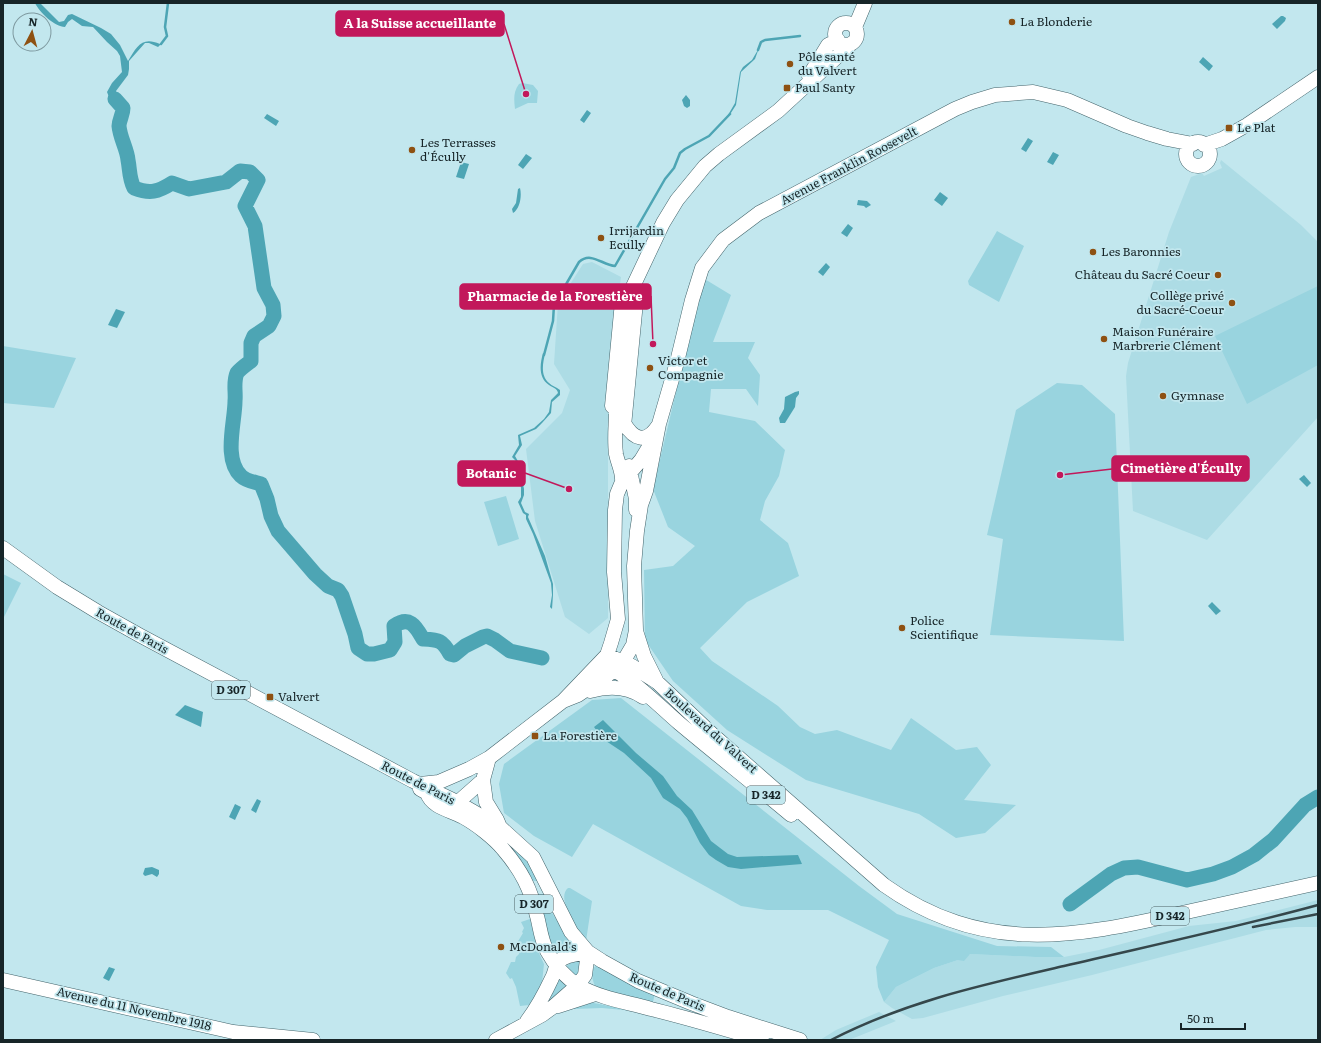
<svg xmlns="http://www.w3.org/2000/svg" width="1321" height="1043" viewBox="0 0 1321 1043" font-family="Literata,serif">
  <rect width="100%" height="100%" fill="#c2e7ee"/>
  <!-- built -->
  <path fill="#addce5" d="M1221,160L1301,225L1318,242V417L1207,540L1133,511L1126,376L1128,363L1169,232L1191,177L1202,173L1204,176L1222,168L1220,163Z
    M592,262L621,277L613,331L608,422V618L589,634L565,617L535,521L526,449L562,413L570,390L554,364L558,303L583,264Z
    M1318,900V927H1295L1266,930L1092,975L1003,996L923,1018L912,1019L892,1008L884,1002L896,987L934,968L958,960L970,954L1035,957H1064L1099,950L1189,926L1236,921Z
    M879,1012L896,1021L849,1040H820L836,1030Z"/>
  <!-- green -->
  <path fill="#99d4df" d="M522,83L533,85L538,91L537,103H528L515,109C514,100 513,92 519,84Z
    M997,231L1024,246L999,302L969,285L968,281Z
    M703,278L731,295L713,342H755L748,358L760,375L758,406L746,389H711L709,412L755,421L785,450L779,476L765,501L760,520L788,543L799,576L747,602L700,648L712,661L778,706L800,727L815,734L837,730L891,750L911,718L956,750L977,747L991,765L964,800L1016,805L985,833L956,838L919,814L806,780L727,730L673,681L645,640L644,570L673,566L695,546L668,527L653,489Z
    M1318,286V365L1247,404L1215,336Z
    M3,346L76,358L54,408L3,403Z
    M1057,383L1082,385L1115,414L1124,641L990,635L1003,539L987,535L1016,410Z
    M506,496L519,539L498,546L484,502Z
    M3,574L21,583L3,619Z
    M621,698L859,886L897,914L997,946L1051,947L1064,957H1035L970,954L964,961L958,960L934,968L896,987L884,1002L878,987L876,967L889,940L828,910H767L741,906L593,824L572,857L534,836L504,813L499,784L504,764L592,700Z
    M510,841L533,868L538,881H534L532,880L506,842Z
    M568,888H570L592,901L586,941C579,930 555,899 568,888Z
    M537,894H546L551,911L573,947V949L557,957L551,945Z
    M530,919L537,949L544,964L542,983L539,993L529,1005L520,1006L516,987L512,978L510,979L506,973L511,962H515L516,957L519,954L521,945L517,943L523,933L522,932L524,928L521,922Z
    M580,960L578,977L565,967L571,963Z
    M596,965L655,993L653,1002L597,990C593,982 589,973 596,965Z
    M557,977L569,986L554,999L540,1007Z
    M589,1002L634,1011L602,1008L574,1009L573,1006Z"/>
  <!-- water -->
  <path fill="#4da5b4" d="M35,3H40L59,22L64,21L68,15L72,14L101,28L111,34L120,45L128,61C137,46 142,36 160,44L164,41L158,47L149,43H145L129,61V69L128,75L116,91L117,94L124,103L126,108L121,126L131,159L126,160L118,137L117,124L123,117V113L109,97L107,92L112,83L122,72L120,56L117,51L107,42L93,27L82,26L72,19L68,22L65,27C55,27 39,12 35,3Z
    M1281,16H1283L1286,18L1285,21L1277,29L1272,24Z
    M759,48L755,59L741,72L736,105L729,116L728,115L735,103L740,72L743,67L752,60Z
    M1203,57L1213,66L1209,71L1199,62Z
    M686,95L690,100V106L687,108L684,106L682,100Z
    M587,110L591,113L584,123L580,120Z
    M267,114L279,121L276,126L264,118Z
    M1028,138L1033,141L1026,152L1021,149Z
    M1053,152L1059,155L1053,165L1047,162Z
    M526,154L532,158L523,169L518,165Z
    M461,162L469,164L464,179L456,177Z
    M520,188C522,196 520,209 513,213L512,209L516,203L518,189Z
    M940,192L948,198L942,206L934,200Z
    M858,200L867,201L871,205L866,208L864,206L857,205Z
    M848,224L853,228L847,237L841,233Z
    M826,263L830,267L823,276L818,272Z
    M116,309L125,312L117,328L108,325Z
    M543,353L545,354C543,363 540,375 549,383C552,386 556,387 560,390V395L552,402L551,413L542,423L536,429L520,436L522,445L515,456L519,463L524,489V495L521,503L525,512L529,514L528,517L545,556L553,584V595L552,609L550,607L552,595L551,583L533,534L526,519V515L523,513L518,502L521,497V488L518,463L512,457L519,445L518,435L534,428L544,419L549,412L551,400L558,393C557,388 553,388 549,385C538,378 540,364 543,353Z
    M799,391V394L796,398L795,407L785,423H780L779,418L784,409L785,397L795,392Z
    M1304,475L1311,483L1307,487L1299,479Z
    M1212,602L1221,611L1216,615L1208,606Z
    M185,705L203,712L201,727L175,715Z
    M603,720L636,753L663,776L677,796L692,810L711,841L728,854L737,857L798,855L802,864L741,869L728,867L716,860L709,855L700,843L687,818L680,809L663,798L651,778L624,753L603,739L594,727Z
    M257,799L261,801L256,813L251,810Z
    M235,804L241,807L235,820L229,817Z
    M152,867L159,870V874L157,877L152,874L145,876L143,874L145,868Z
    M109,967L115,969L109,981L103,978Z"/>
  <g fill="none" stroke-linecap="round" stroke-linejoin="round">
    <!-- stream -->
    <path stroke="#4da5b4" stroke-width="2.5" d="M161,44L167,36L165,27L168,3
      M758,50L761,42L765,40L800,36
      M544,355L553,321L554,305L579,262C591,251 602,265 615,266L665,179L674,168L680,153L685,149L709,136L730,114"/>
    <!-- river -->
    <path stroke="#4da5b4" stroke-width="15" d="M115,99L123,108C123,115 119,120 119,126C120,138 127,149 128,160C130,170 129,178 134,188C150,194 158,192 172,183L189,189L226,182L240,171L250,172L258,180L245,206L255,226L264,288L273,305L274,316L269,326L254,336L251,343V361C247,364 240,369 237,373C233,382 236,392 235,401C235,422 223,459 241,476C246,481 254,482 261,484L267,499L271,516L278,531L315,574L328,586L338,590L342,596L355,634L358,648L367,654H374L390,650L395,642L394,626C410,615 416,627 423,639C439,640 442,640 450,654L454,655L465,646L483,637L487,636L495,640L510,651L542,658
      M1070,904L1111,874L1124,868L1138,867L1187,880L1213,874L1232,867L1254,855L1273,840L1305,805L1318,797"/>
    <!-- major casing -->
    <g stroke="#43646b" stroke-width="15">
      <path id="major" d="M835 34a11 11 0 1 1 22 0a11 11 0 1 1-22 0Z
        M855,27L865,3
        M809,76L828,45L838,40
        M1186 154a12 12 0 1 1 24 0a12 12 0 1 1-24 0Z
        M1204,145L1222,139L1247,125L1318,77
        M624,423C634,440 646,444 658,426
        M624,426L636,302L635,299L629,295
        M629,466L636,499V510
        M622,482C623,472 618,464 616,454C614,439 616,425 616,410L612,406L622,302L624,298L629,295L663,223L677,200L705,166L719,154L778,111L852,43
        M3,548L57,587L98,612L141,636L413,781L453,800L500,827L533,857L571,932L588,952L602,961L638,981L691,1003L728,1017L800,1040
        M636,631L644,656L656,680
        M607,655L632,666L657,682L713,735L884,885C982,955 1073,938 1182,913C1228,903 1273,893 1318,883
        M607,666C634,680 656,703 679,723C716,754 754,784 791,815
        M590,691C608,686 627,686 643,697
        M563,701L578,695L615,670L623,662L633,645L636,630L634,566L637,531L641,505L646,491L659,424L677,362L692,300L702,268L723,240L759,213L955,109L972,102L995,95L1033,92L1067,100L1127,126L1147,133L1167,139L1193,144
        M483,780L486,802L497,820L500,827
        M420,784L439,782L469,769L489,758L563,701L607,655L611,643L618,619L614,572L615,510L617,494L622,482L641,460L650,445
        M420,789L427,793C432,808 451,810 463,817C476,824 494,838 503,849C521,870 531,889 537,916C540,927 541,940 547,951C554,964 566,978 579,986C602,999 627,1002 651,1009C688,1018 725,1029 762,1040
        M457,803L483,780L489,758
        M3,980L233,1032L313,1040
        M558,1006L595,994
        M527,1021C537,1008 545,993 552,978C555,973 555,966 559,961C567,954 579,954 588,952
        M496,1040L542,1015L553,1007L578,985L585,975L588,952"/>
    </g>
    <!-- major -->
    <use href="#major" stroke="#fff" stroke-width="14"/>
    <!-- rail -->
    <path stroke="#35474b" stroke-width="2.5" d="M1253,927L1318,914
      M831,1040C907,1001 982,985 1064,966C1149,946 1234,928 1318,905"/>
  </g>
  <!-- markers -->
  <g fill="#8e5112" stroke="#c2e7ee" stroke-width="1.5">
    <circle cx="1012" cy="22" r="4"/>
    <circle cx="790" cy="64" r="4"/>
    <rect x="783" y="84" width="8" height="8" rx="2"/>
    <rect x="1225" y="124" width="8" height="8" rx="2"/>
    <circle cx="412" cy="150" r="4"/>
    <circle cx="601" cy="238" r="4"/>
    <circle cx="1093" cy="252" r="4"/>
    <circle cx="1218" cy="275" r="4"/>
    <circle cx="1232" cy="303" r="4"/>
    <circle cx="1104" cy="339" r="4"/>
    <circle cx="650" cy="368" r="4"/>
    <circle cx="1163" cy="396" r="4"/>
    <circle cx="902" cy="628" r="4"/>
    <rect x="266" y="693" width="8" height="8" rx="2"/>
    <rect x="531" y="732" width="8" height="8" rx="2"/>
    <circle cx="501" cy="947" r="4"/>
  </g>
  <g text-anchor="middle" stroke-width="3.5" stroke-linejoin="round" paint-order="stroke">
    <!-- shield labels -->
    <g fill="#c2e7ee" stroke="#4a5f63" stroke-width="1">
      <rect x="212" y="681" width="38" height="18" rx="3"/>
      <rect x="747" y="786" width="38" height="18" rx="3"/>
      <rect x="515" y="895" width="38" height="18" rx="3"/>
      <rect x="1151" y="907" width="38" height="18" rx="3"/>
    </g>
    <g font-size="11" font-weight="bold" fill="#172528">
      <text x="231" y="694">D 307</text>
      <text x="766" y="799">D 342</text>
      <text x="534" y="908">D 307</text>
      <text x="1170" y="920">D 342</text>
    </g>
    <!-- poi labels -->
    <g font-size="12" fill="#172528" stroke="#c2e7ee" text-anchor="start">
      <text x="1020" y="26">La Blonderie</text>
      <text x="798" y="61">Pôle santé<tspan x="798" dy="14">du Valvert</tspan></text>
      <text x="795" y="92">Paul Santy</text>
      <text x="1237" y="132">Le Plat</text>
      <text x="420" y="147">Les Terrasses<tspan x="420" dy="14">d'Écully</tspan></text>
      <text x="609" y="235">Irrijardin<tspan x="609" dy="14">Ecully</tspan></text>
      <text x="1101" y="256">Les Baronnies</text>
      <text x="1210" y="279" text-anchor="end">Château du Sacré Coeur</text>
      <text x="1224" y="300" text-anchor="end">Collège privé<tspan x="1224" dy="14">du Sacré-Coeur</tspan></text>
      <text x="1112" y="336">Maison Funéraire<tspan x="1112" dy="14">Marbrerie Clément</tspan></text>
      <text x="658" y="365">Victor et<tspan x="658" dy="14">Compagnie</tspan></text>
      <text x="1171" y="400">Gymnase</text>
      <text x="910" y="625">Police<tspan x="910" dy="14">Scientifique</tspan></text>
      <text x="278" y="701">Valvert</text>
      <text x="543" y="740">La Forestière</text>
      <text x="509" y="951">McDonald's</text>
    </g>
    <!-- street labels -->
    <g font-size="12" fill="#172528" stroke="#c2e7ee">
      <text transform="translate(849 166) rotate(-28)" y="4">Avenue Franklin Roosevelt</text>
      <text transform="translate(132 631) rotate(29)" y="4">Route de Paris</text>
      <text transform="translate(711 731) rotate(42)" y="4">Boulevard du Valvert</text>
      <text transform="translate(418 783) rotate(27)" y="4">Route de Paris</text>
      <text transform="translate(667 992) rotate(23)" y="4">Route de Paris</text>
      <text transform="translate(134 1009) rotate(13)" y="4">Avenue du 11 Novembre 1918</text>
    </g>
  </g>
  <!-- callouts -->
  <path fill="none" stroke="#c2185b" stroke-width="1.5" d="M526 94L504 24M653 344L651 296M1060 475L1112 469M569 489L525 473"/>
  <g fill="#c2185b" stroke="#c2e7ee" stroke-width="1.5">
    <circle cx="526" cy="94" r="4"/>
    <circle cx="653" cy="344" r="4"/>
    <circle cx="1060" cy="475" r="4"/>
    <circle cx="569" cy="489" r="4"/>
  </g>
  <g fill="#c2185b" stroke="#c2185b" stroke-width="1.5">
    <rect x="336" y="11" width="168" height="25" rx="4"/>
    <rect x="460" y="284" width="191" height="25" rx="4"/>
    <rect x="1112" y="456" width="137" height="25" rx="4"/>
    <rect x="458" y="461" width="67" height="25" rx="4"/>
  </g>
  <g font-size="13" text-anchor="middle" font-weight="bold" fill="#fff">
    <text x="420" y="28">A la Suisse accueillante</text>
    <text x="555" y="301">Pharmacie de la Forestière</text>
    <text x="1181" y="473">Cimetière d'Écully</text>
    <text x="491" y="478">Botanic</text>
  </g>
  <!-- border -->
  <rect width="1321" height="1043" fill="none" stroke="#172528" stroke-width="8"/>
  <!-- north arrow -->
  <g transform="translate(32 32) rotate(6)"><circle r="19" fill="#c2e7ee" stroke="#7e999f"/>
  <path d="M0-3L7 15L0 10L-7 15Z" fill="#8e5112"/>
  <text y="-6" font-size="11" font-weight="bold" text-anchor="middle" fill="#172528">N</text>
  </g>
  <!-- scale -->
  <path d="M1181 1023v6h64v-6" fill="none" stroke="#172528" stroke-width="2"/>
  <text x="1187" y="1023" font-size="12" fill="#172528" stroke="#c2e7ee" stroke-width="3" paint-order="stroke">50 m</text>
</svg>
